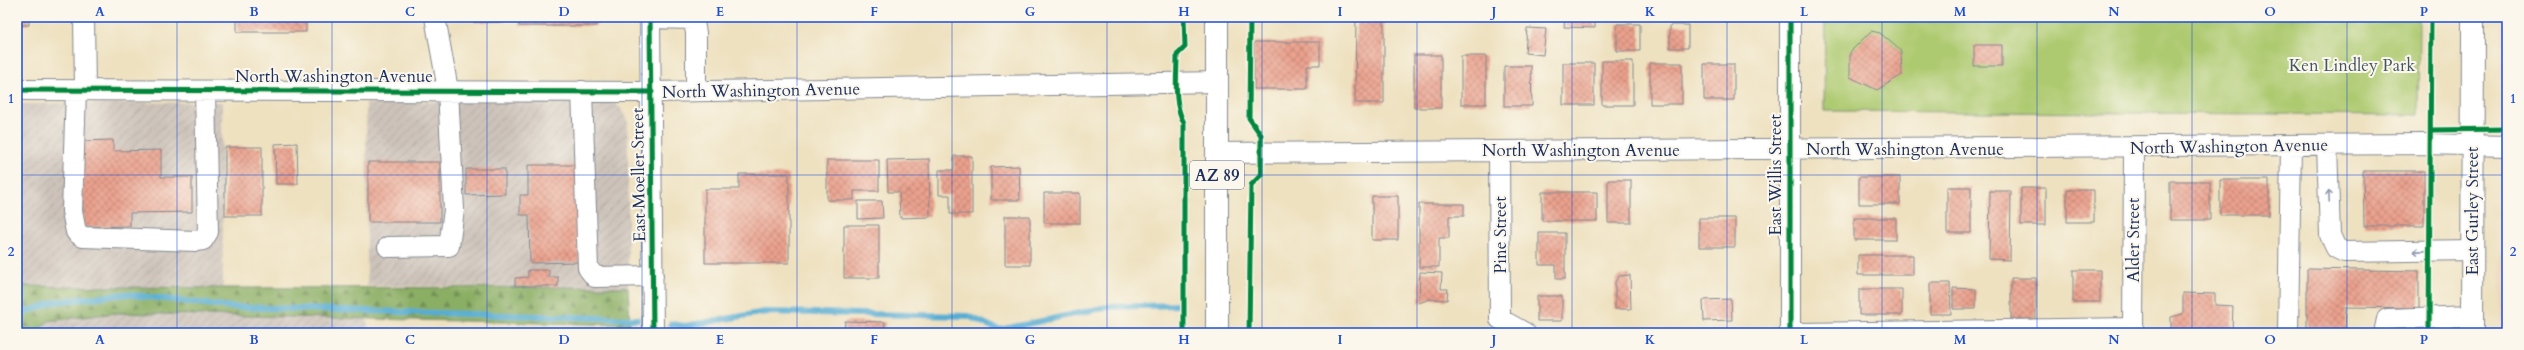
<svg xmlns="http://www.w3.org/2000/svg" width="2524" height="350" viewBox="0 0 2524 350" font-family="Cardo,serif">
  <defs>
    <pattern id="industrial-furrows" width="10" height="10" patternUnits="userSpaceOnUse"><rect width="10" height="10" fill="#ccc2b9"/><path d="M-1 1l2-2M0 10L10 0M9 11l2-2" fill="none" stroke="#afa7a1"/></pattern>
    <pattern id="forest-firs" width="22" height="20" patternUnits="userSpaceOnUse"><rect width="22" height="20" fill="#8aae63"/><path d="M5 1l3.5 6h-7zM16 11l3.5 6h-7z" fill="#708e55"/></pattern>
    <pattern id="building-cross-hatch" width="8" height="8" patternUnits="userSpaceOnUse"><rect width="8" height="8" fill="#eba18d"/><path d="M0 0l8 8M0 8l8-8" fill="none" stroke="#be8476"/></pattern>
  </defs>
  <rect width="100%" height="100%" fill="#fbf7ec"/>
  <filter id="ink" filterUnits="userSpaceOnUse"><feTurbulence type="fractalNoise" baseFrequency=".025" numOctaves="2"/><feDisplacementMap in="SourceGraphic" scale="8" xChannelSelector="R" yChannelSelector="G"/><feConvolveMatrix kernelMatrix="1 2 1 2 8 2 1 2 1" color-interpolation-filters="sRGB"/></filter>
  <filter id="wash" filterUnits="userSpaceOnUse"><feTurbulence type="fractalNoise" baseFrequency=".012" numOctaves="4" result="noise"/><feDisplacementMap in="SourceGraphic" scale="16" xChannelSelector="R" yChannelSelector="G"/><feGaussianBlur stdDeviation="0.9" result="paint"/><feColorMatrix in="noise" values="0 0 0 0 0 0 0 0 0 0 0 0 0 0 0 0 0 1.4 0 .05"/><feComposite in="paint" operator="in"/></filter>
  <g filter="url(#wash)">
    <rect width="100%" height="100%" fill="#eee1c0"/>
    <!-- built -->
    <path fill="#edd7bb" d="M2501,17H2507V123L2501,116Z
      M2507,160V333H2501V173Z"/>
    <!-- industrial -->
    <path fill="url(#industrial-furrows)" d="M605,98L620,107L628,122V287L367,286L366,103Z
      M222,102L223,288L17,286V104Z
      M116,313L367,319L368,333H35L48,321Z"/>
    <!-- forest -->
    <path fill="url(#forest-firs)" stroke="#526e60" d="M17,286L223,288L628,287L630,325L116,313L48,321L35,333H17Z"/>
    <!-- park -->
    <path fill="#aeca71" stroke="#647c68" d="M1825,17H2419L2418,115L1824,111Z"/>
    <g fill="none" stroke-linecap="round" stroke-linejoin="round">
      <!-- stream -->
      <path stroke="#57add3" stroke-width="6" d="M17,315L54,302L125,294L231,307L637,319
        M671,324L685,326L765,312L968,316L999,330L1107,307L1179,305"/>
    </g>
    <g id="blocks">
      <!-- building -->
      <path fill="url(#building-cross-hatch)" d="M17,17H29V25H17Z
        M237,17H306V32H237Z
        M474,17H505V22H474Z
        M519,17H597V26H519Z
        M1356,17H1384V103H1355Z
        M1565,17H1595V28L1564,27Z
        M1617,24H1640V51H1617Z
        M1670,25H1688V48H1670Z
        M1527,28L1546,29L1543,55L1525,53Z
        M1871,31L1880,33L1901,51L1902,75L1877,90L1850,77V52Z
        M1254,42H1320V65H1307V89H1254Z
        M1974,45H2002V66H1974Z
        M1414,55H1441V108H1414Z
        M1461,56H1486V104H1461Z
        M1602,61H1633V105H1602Z
        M1563,63H1594V105H1563Z
        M1650,63H1682V104H1650Z
        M1704,64H1734V100H1704Z
        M1504,66H1531L1532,106H1504Z
        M113,140V151L161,150V177H192V212L130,213V226L83,227L82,141Z
        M297,143L298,184H276L275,144Z
        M225,147H262V216H225Z
        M954,156H972V214H950V195H939V170H954Z
        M929,159L930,217L900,218L899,192H888L887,160Z
        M827,160H879V191H854V200H827Z
        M368,162H440V222H368Z
        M528,165H578L579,262L530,263L529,215H520V195H528Z
        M1019,166L1020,200H991V167Z
        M466,169H505V194L466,195Z
        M2363,171H2424V226H2364Z
        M739,174H789V263H705V189H739Z
        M1859,177H1900V204H1859Z
        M1608,180H1631V223H1608Z
        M2220,180H2269V215H2220Z
        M2170,181H2210V220H2170Z
        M1947,187H1971V233H1947Z
        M2021,188H2046V225H2021Z
        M2067,190H2094V222H2067Z
        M1990,191H2011L2010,260L1989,259Z
        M1542,192H1597V221H1542Z
        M1044,193H1080V223H1044Z
        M1372,196H1398V240H1372Z
        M858,201H882L883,218L858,219Z
        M1419,204H1464V216H1449V238H1439V267H1419Z
        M1005,216H1030V265H1005Z
        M1699,218H1735V247H1699Z
        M1854,218H1896V240H1854Z
        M844,225H879V278H844Z
        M1539,233H1565V279H1556V265H1539Z
        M1858,255H1913V275H1858Z
        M2307,269L2419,271V308L2346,307L2345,333H2307Z
        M528,270H549V277H558V286H515V278L528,277Z
        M2073,270H2100V302H2073Z
        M1420,272L1442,273L1441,289H1448L1447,300L1430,299L1419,303Z
        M1630,275L1631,309H1615V282L1619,276Z
        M2011,278H2036V319H2011Z
        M1930,283H1950L1951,314H1930Z
        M1953,288L1976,289V309H1953Z
        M1859,289H1902V315H1859Z
        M2183,293L2215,294V305L2233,306L2232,331L2171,330V317L2183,314Z
        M1537,296H1562V321H1537Z
        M1731,299L1732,320L1704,321L1703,300Z
        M845,321L885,322L884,333H844Z"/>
    </g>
  </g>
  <g filter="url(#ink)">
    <use href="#blocks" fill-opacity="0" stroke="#84888f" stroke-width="1"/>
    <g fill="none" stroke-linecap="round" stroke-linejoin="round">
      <!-- minor casing -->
      <g stroke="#84888f" stroke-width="22">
        <path id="minor" d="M84,17L85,90
          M650,17L653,333
          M693,17L696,33V91
          M650,18L693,19
          M17,90L652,92L1217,82
          M76,90L72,211L76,232L83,237L196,241L203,240L208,232L205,91
          M582,91L588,268L595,277L653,276
          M2327,145L2330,235L2336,248L2344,252L2472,250
          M1499,151L1500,319L1525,333
          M1217,153L2424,144L2507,146
          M388,247L449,246L454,210L448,90L435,17
          M1790,333V17
          M1800,333L2133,328
          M2133,333L2134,147
          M2288,333L2291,146
          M2384,333L2387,319L2472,316"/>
      </g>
      <!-- major casing -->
      <g stroke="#84888f" stroke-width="24">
        <path id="major" d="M1217,333V17
          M2472,333L2473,17"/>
      </g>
      <!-- minor -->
      <use href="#minor" stroke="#fff" stroke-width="20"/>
      <!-- major -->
      <use href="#major" stroke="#fff" stroke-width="22"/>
      <!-- cycleway casing -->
      <g stroke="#fbf7ec" stroke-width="8">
        <path id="cycleway" d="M650,17L653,333
          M17,90L652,92
          M2431,130L2507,129
          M1184,333V123C1173,103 1177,77 1177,55L1185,47L1184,17
          M1249,333L1251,185L1261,175V135L1249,118L1250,17
          M1790,333V17
          M2429,333L2431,17"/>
      </g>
      <!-- cycleway -->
      <use href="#cycleway" stroke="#00873e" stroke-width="5"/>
    </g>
    <!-- one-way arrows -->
    <defs><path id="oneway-shaft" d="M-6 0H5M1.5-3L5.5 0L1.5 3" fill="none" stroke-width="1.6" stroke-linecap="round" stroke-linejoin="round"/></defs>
    <g stroke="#8d97ae">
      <use href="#oneway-shaft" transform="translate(2329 196) rotate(-92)"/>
      <use href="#oneway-shaft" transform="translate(2419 251) rotate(179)"/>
    </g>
  </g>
  <!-- grid -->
  <path fill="none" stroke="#1d4ed8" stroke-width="1" stroke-opacity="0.55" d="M177,17V333M332,17V333M487,17V333M642,17V333M797,17V333M952,17V333M1107,17V333M1262,17V333M1417,17V333M1572,17V333M1727,17V333M1882,17V333M2037,17V333M2192,17V333M2347,17V333M17,175H2507"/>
  <g text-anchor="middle" stroke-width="4" stroke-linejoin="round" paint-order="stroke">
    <!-- shield labels -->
    <rect fill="#fbf7ec" stroke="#5e6b89" stroke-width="1" x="1190" y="161" width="54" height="28" rx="3"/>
    <g font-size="16" font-weight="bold" fill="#1b2f5e">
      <text x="1217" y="181">AZ 89</text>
    </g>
    <!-- park labels -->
    <g font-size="17" fill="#405663" stroke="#fbf7ec">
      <text x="2352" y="71">Ken Lindley Park</text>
    </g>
    <!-- street labels -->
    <g font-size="17" fill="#1b2f5e" stroke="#fbf7ec">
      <text x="334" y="82">North Washington Avenue</text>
      <text transform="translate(761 90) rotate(-1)" y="6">North Washington Avenue</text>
      <text transform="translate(2229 146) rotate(-1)" y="6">North Washington Avenue</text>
      <text x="1905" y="155">North Washington Avenue</text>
      <text x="1581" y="156">North Washington Avenue</text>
      <text transform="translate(638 175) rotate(-91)" y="6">East Moeller Street</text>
      <text transform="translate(1775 175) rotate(-90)" y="6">East Willis Street</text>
      <text transform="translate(2472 211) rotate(-90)" y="6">East Gurley Street</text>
      <text transform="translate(1500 235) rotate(-90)" y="6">Pine Street</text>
      <text transform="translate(2133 240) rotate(-90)" y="6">Alder Street</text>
    </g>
  </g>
  <!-- margin -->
  <rect width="2524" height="350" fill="none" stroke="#fbf7ec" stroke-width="44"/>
  <rect x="22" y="22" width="2480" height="306" fill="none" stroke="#1d4ed8" stroke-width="1.5"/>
  <g font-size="13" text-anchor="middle" font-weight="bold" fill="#1d4ed8">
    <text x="100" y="16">A</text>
    <text x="254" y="16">B</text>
    <text x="410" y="16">C</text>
    <text x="564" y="16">D</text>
    <text x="720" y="16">E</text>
    <text x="874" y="16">F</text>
    <text x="1030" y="16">G</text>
    <text x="1184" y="16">H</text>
    <text x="1340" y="16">I</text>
    <text x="1494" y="16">J</text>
    <text x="1650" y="16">K</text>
    <text x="1804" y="16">L</text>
    <text x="1960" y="16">M</text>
    <text x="2114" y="16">N</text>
    <text x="2270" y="16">O</text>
    <text x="2424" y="16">P</text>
    <text x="11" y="103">1</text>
    <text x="2513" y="103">1</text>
    <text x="11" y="256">2</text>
    <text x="2513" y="256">2</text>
    <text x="100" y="344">A</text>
    <text x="254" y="344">B</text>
    <text x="410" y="344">C</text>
    <text x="564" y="344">D</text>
    <text x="720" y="344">E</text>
    <text x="874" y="344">F</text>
    <text x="1030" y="344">G</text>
    <text x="1184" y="344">H</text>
    <text x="1340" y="344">I</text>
    <text x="1494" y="344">J</text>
    <text x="1650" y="344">K</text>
    <text x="1804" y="344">L</text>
    <text x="1960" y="344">M</text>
    <text x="2114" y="344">N</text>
    <text x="2270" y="344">O</text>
    <text x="2424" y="344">P</text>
  </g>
</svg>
